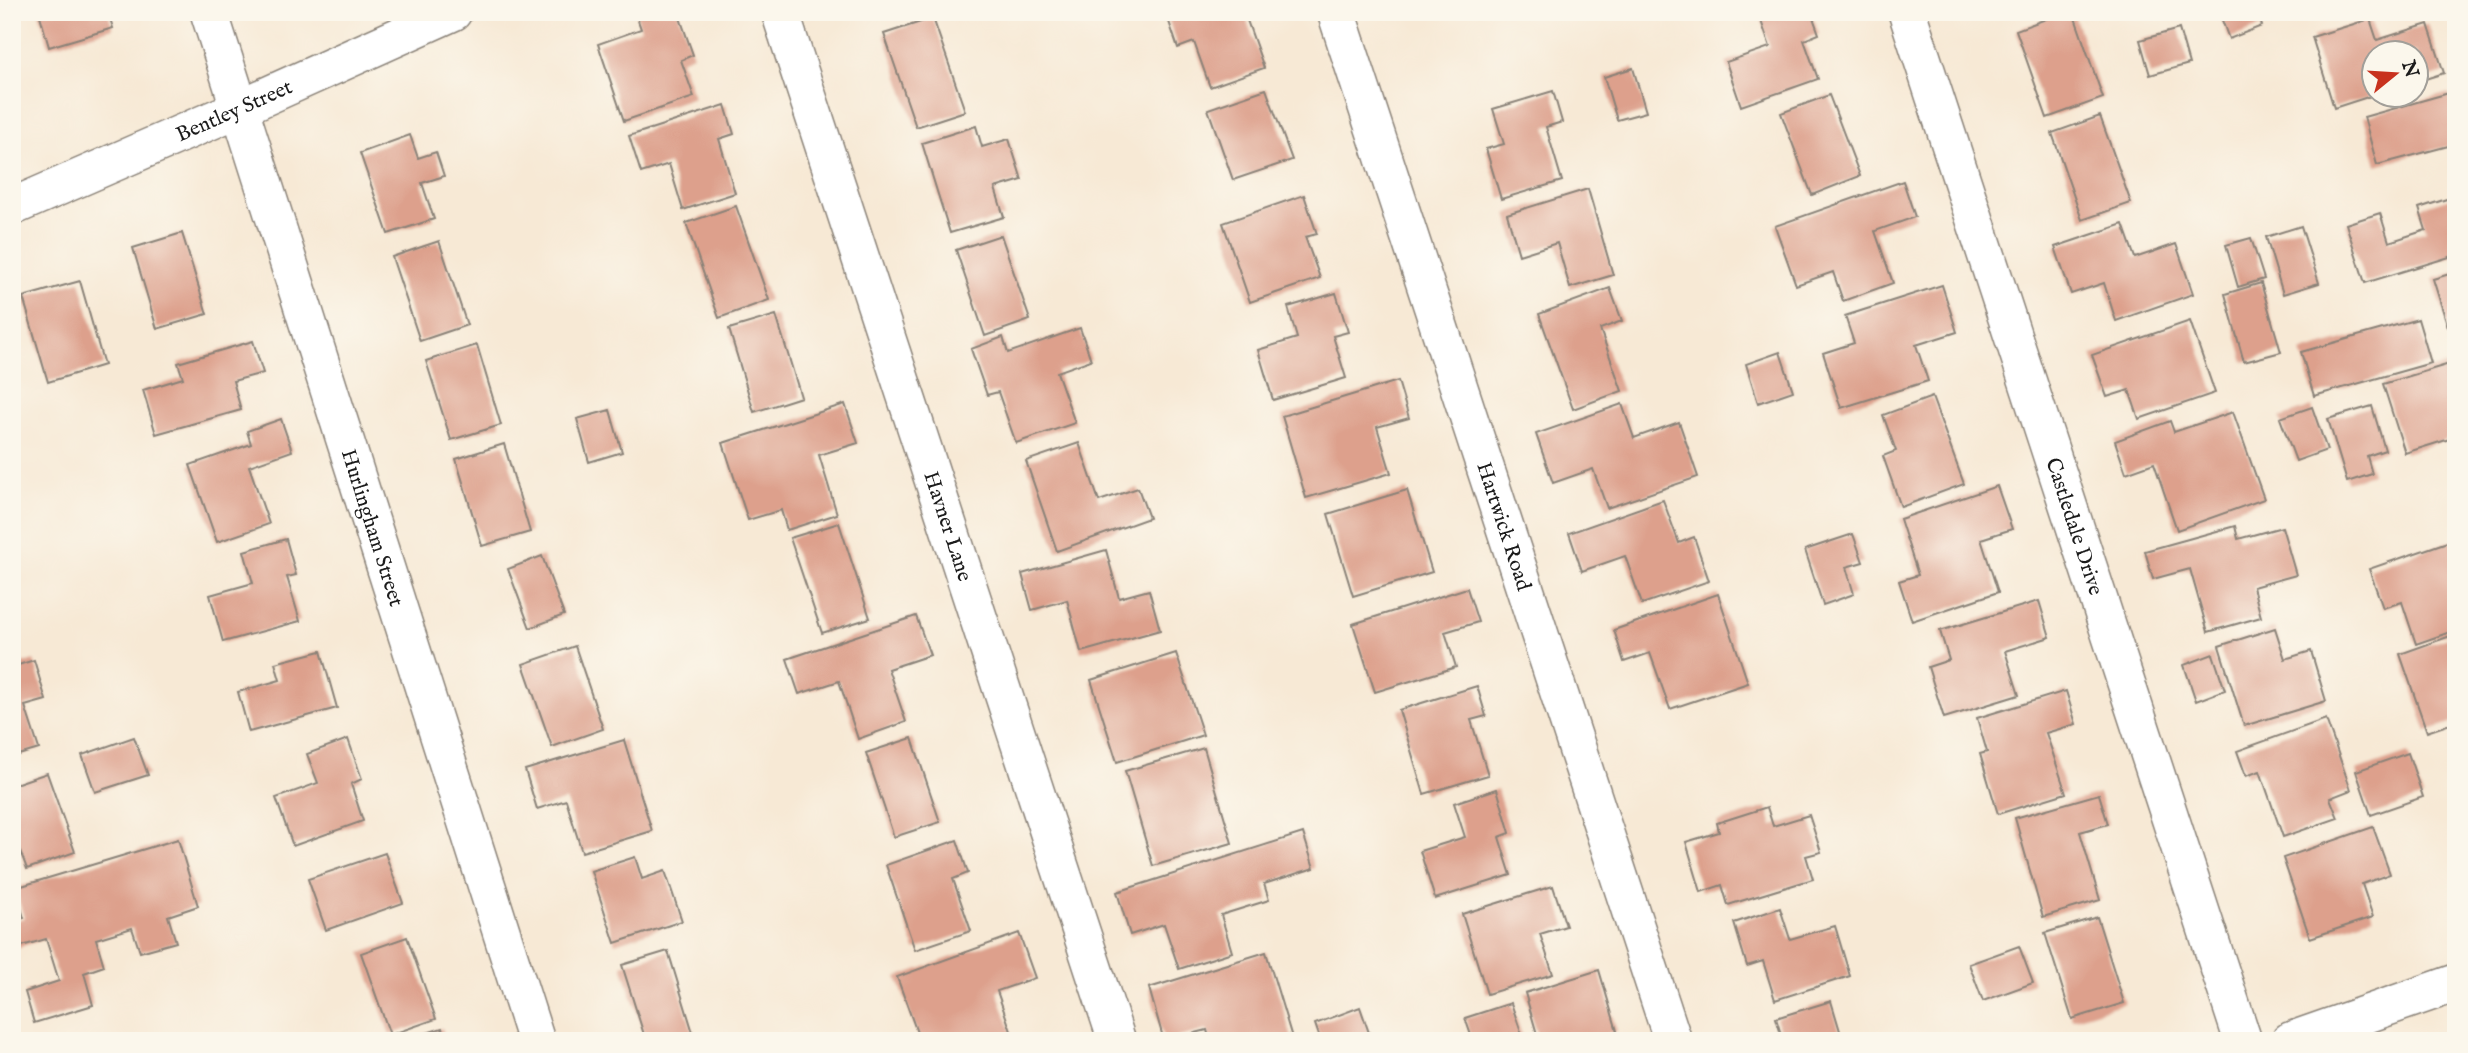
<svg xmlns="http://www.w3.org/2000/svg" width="2468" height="1053" viewBox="0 0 2468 1053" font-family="'IM FELL English',serif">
  <rect width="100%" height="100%" fill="#fbf7ec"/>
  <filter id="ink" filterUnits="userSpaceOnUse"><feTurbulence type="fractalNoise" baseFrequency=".0143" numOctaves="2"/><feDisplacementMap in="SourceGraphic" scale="14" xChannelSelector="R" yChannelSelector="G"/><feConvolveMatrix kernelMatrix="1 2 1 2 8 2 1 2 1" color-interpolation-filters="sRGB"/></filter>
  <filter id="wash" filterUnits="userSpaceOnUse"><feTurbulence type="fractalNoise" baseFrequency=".00686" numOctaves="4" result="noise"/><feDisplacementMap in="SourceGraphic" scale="28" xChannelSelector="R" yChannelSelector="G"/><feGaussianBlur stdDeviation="1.57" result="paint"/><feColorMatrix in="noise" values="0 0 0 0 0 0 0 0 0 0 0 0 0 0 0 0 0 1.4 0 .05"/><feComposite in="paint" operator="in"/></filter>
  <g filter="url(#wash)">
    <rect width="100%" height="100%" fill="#f7e9d5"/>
    <g id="blocks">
      <!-- building -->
      <path fill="#dda08c" d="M39,12H108L113,28L49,47Z
        M635,12H678L693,55L681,60L694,97L624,121L598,44L641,29Z
        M1169,12H1244L1264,68L1210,87L1194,42L1178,48L1166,13Z
        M1758,12H1811L1819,34L1804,40L1818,79L1741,106L1726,62L1770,47Z
        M2065,12H2073L2103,98L2047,118L2016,30Z
        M2219,12H2257L2262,26L2229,39Z
        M933,18L965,111L916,127L884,34Z
        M2370,19L2377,40L2428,24L2444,73L2416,82V52H2374V95L2334,108L2312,37Z
        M2179,29L2189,64L2150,75L2140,40Z
        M1633,68L1646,112L1617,120L1604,77Z
        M1266,89L1292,160L1233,180L1208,109Z
        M1553,91L1562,122L1546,127L1562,181L1501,199L1486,149L1504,144L1493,109Z
        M2449,93L2456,118V144L2377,165L2364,117Z
        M1829,95L1860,176L1812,195L1781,113Z
        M725,105L734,134L719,139L735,193L683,210L669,164L641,173L629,136Z
        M2100,116L2131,203L2082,220L2052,133Z
        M976,126L982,147L1009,139L1022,180L995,188L1004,217L950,233L922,143Z
        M410,135L418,158L436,152L444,176L422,183L434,219L388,234L360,153Z
        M1903,181L1915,217L1875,231L1893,283L1843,301L1833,272L1796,285L1775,226Z
        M1588,189L1613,275L1570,288L1557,243L1519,255L1507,214Z
        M1304,195L1317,234L1305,237L1320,278L1250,302L1223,223Z
        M2456,196V255L2365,283L2346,224L2380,213L2389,242L2426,230L2419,208Z
        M736,206L769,300L719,318L686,223Z
        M2123,224L2135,258L2176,244L2193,294L2116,321L2104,283L2071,294L2055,247Z
        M2301,226L2319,283L2283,294L2266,237Z
        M182,233L207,314L157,329L133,248Z
        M1001,235L1030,320L985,336L956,250Z
        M2251,238L2264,279L2238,287L2226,245Z
        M439,241L467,325L420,341L392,257Z
        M2456,272V324L2448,327L2433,279Z
        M80,281L104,365L48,382L23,297Z
        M2261,283L2281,352L2244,362L2225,294Z
        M1942,285L1957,332L1916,345L1928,381L1841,408L1823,353L1854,343L1845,316Z
        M1610,288L1622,321L1600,329L1622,391L1573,409L1539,314Z
        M1336,293L1348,332L1333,336L1346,378L1273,400L1258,350L1297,338L1288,307Z
        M776,315L801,397L754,412L729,329Z
        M2418,319L2431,363L2314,396L2301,352Z
        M2190,321L2215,393L2139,419L2129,390L2107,397L2092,355Z
        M1080,328L1091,360L1057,372L1075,423L1016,443L998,392L987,395L971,349L1003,337L1008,353Z
        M253,341L263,373L233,381L241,410L156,434L143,390L183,378L178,363Z
        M477,345L501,425L451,440L426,361Z
        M1780,352L1793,391L1758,403L1746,364Z
        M2456,362V437L2405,453L2383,384Z
        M1398,381L1409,418L1377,427L1391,473L1306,498L1282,416Z
        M1932,397L1964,484L1901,507L1883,456L1896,451L1883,415Z
        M845,404L858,443L819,455L837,514L787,530L781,510L748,520L723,443Z
        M1622,404L1634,438L1679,422L1698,477L1607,508L1593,469L1553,483L1536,434Z
        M2372,406L2385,450L2367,456L2372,474L2347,482L2328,419Z
        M2312,407L2327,450L2296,461L2280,418Z
        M610,410L622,452L589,462L577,419Z
        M2233,412L2264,499L2177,530L2154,463L2126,473L2115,441L2170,421L2174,432Z
        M281,419L292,451L249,466L269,524L217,542L190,465L251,444L247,431Z
        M1079,443L1099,501L1138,488L1149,518L1057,551L1026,461Z
        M504,444L530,532L482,546L456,459Z
        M1997,486L2012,529L1981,539L1998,592L1912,621L1899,581L1918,575L1900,519Z
        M1407,490L1432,572L1353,596L1328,514Z
        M1663,500L1679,543L1694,537L1709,581L1642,604L1625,556L1582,571L1569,533Z
        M839,523L870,618L822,633L790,538Z
        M2235,526L2238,539L2282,527L2296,575L2253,587L2261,617L2208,632L2190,569L2153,579L2145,551Z
        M1853,534L1863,562L1846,567L1854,594L1823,605L1805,550Z
        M286,539L296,575L287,577L300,621L223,642L210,595L253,583L244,551Z
        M2456,539V630L2416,644L2402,602L2383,608L2369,569Z
        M1106,550L1119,598L1149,590L1160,630L1081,652L1067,600L1032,610L1022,574Z
        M542,556L564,615L530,628L508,569Z
        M1467,588L1478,622L1445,632L1456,667L1375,692L1353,624Z
        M1718,594L1748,683L1670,709L1650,653L1624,662L1614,630Z
        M2039,601L2050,637L2005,651L2019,695L1944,718L1928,667L1949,660L1940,631Z
        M916,616L930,655L888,669L906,722L858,739L839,681L799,694L787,659Z
        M2275,628L2285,659L2311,651L2326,701L2244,726L2219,646Z
        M2456,634V722L2427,732L2400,654Z
        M575,646L603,729L552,747L523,664Z
        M321,651L337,708L249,732L238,692L280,680L275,663Z
        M1176,653L1203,735L1117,762L1091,680Z
        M2213,654L2225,690L2196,701L2184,665Z
        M34,660L46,700L25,706L39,749L12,757V667Z
        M1477,686L1486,716L1471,720L1488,775L1424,794L1399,710Z
        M2066,691L2076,724L2046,733L2066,793L1998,814L1980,754L1987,752L1977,718Z
        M2326,719L2351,790L2330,798L2338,818L2283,837L2260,771L2246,776L2237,751Z
        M134,737L148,775L95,792L82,755Z
        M912,738L940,822L894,837L866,753Z
        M348,739L362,779L351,784L363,821L293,846L276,798L318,783L307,754Z
        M624,740L652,831L582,852L566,800L537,809L525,770Z
        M1204,748L1232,843L1153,866L1125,771Z
        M2408,753L2423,797L2371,815L2356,771Z
        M47,773L75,852L27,869L12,829V785Z
        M1497,789L1510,833L1499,837L1511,875L1435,899L1420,851L1465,837L1454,803Z
        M2099,794L2108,824L2080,832L2100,900L2043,917L2015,818Z
        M1767,807L1773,826L1809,815L1821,852L1806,856L1813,879L1728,905L1722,885L1701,892L1686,842L1719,832L1717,823Z
        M2373,827L2390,874L2362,884L2373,917L2310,938L2283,858Z
        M1303,833L1314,868L1264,884L1269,900L1221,915L1232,952L1179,969L1164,924L1130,935L1117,892Z
        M178,839L198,906L168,916L176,942L140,952L132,928L96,939L104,966L84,973L93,1005L34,1023L25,992L59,981L46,939L12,949V921L24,918L15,888Z
        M957,840L968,873L953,879L971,931L915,950L886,865Z
        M385,853L403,903L326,930L308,879Z
        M635,857L642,879L665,871L682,921L615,943L591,871Z
        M1553,886L1566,926L1540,934L1553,974L1487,994L1462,914Z
        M1780,908L1790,939L1835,926L1850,976L1775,1000L1763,961L1747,966L1734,923Z
        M2097,917L2124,1003L2072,1019L2045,933Z
        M1019,933L1035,978L997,991L1013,1037L1002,1041H920L897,977Z
        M407,937L436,1019L390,1035L361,953Z
        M2019,946L2033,983L1983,1001L1969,964Z
        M668,951L694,1036L680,1041H646L622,965Z
        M1266,952L1293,1041H1210L1207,1030L1164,1041L1149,988Z
        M1599,970L1617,1031L1583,1041H1539L1525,993Z
        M1831,1001L1843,1041H1783L1776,1018Z
        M1511,1003L1524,1041H1473L1465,1018Z
        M1360,1007L1369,1033L1346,1041H1321L1315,1024Z
        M442,1028L446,1041H405V1040Z"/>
    </g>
  </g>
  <g filter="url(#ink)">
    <use href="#blocks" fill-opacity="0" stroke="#8a8278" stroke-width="2"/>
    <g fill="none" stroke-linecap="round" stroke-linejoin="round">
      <!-- minor casing -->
      <g stroke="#8a8278" stroke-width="40">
        <g id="minor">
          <path id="s1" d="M209,12L536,1041"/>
          <path id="s2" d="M780,12L1117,1041"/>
          <path id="s3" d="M1336,12L1673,1041"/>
          <path id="s4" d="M1907,12L2243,1041"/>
          <path id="s5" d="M12,207L240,108L453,12"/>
          <path d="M2290,1041L2456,983"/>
        </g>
      </g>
      <!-- minor -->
      <use href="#minor" stroke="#fff" stroke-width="37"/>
    </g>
  </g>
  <g text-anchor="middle" stroke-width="5" stroke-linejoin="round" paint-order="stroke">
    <!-- street labels -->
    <g font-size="21" fill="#1c1c1c" stroke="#fbf7ec">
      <text dy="7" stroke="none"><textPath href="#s5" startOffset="242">Bentley Street</textPath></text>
      <text dy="7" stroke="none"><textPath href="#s1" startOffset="541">Hurlingham Street</textPath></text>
      <text dy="7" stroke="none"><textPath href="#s2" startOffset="541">Havner Lane</textPath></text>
      <text dy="7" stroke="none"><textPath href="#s3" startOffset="541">Hartwick Road</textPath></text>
      <text dy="7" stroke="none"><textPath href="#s4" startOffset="541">Castledale Drive</textPath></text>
    </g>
  </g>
  <!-- margin -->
  <rect width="2468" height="1053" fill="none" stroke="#fbf7ec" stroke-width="42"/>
  <!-- north arrow -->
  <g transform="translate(2395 74) rotate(72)"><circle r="33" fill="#fbf7ec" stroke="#a29f99" stroke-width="2"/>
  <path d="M0-5L12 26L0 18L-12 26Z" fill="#c8321e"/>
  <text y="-10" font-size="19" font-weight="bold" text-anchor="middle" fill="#1c1c1c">N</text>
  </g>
</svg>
